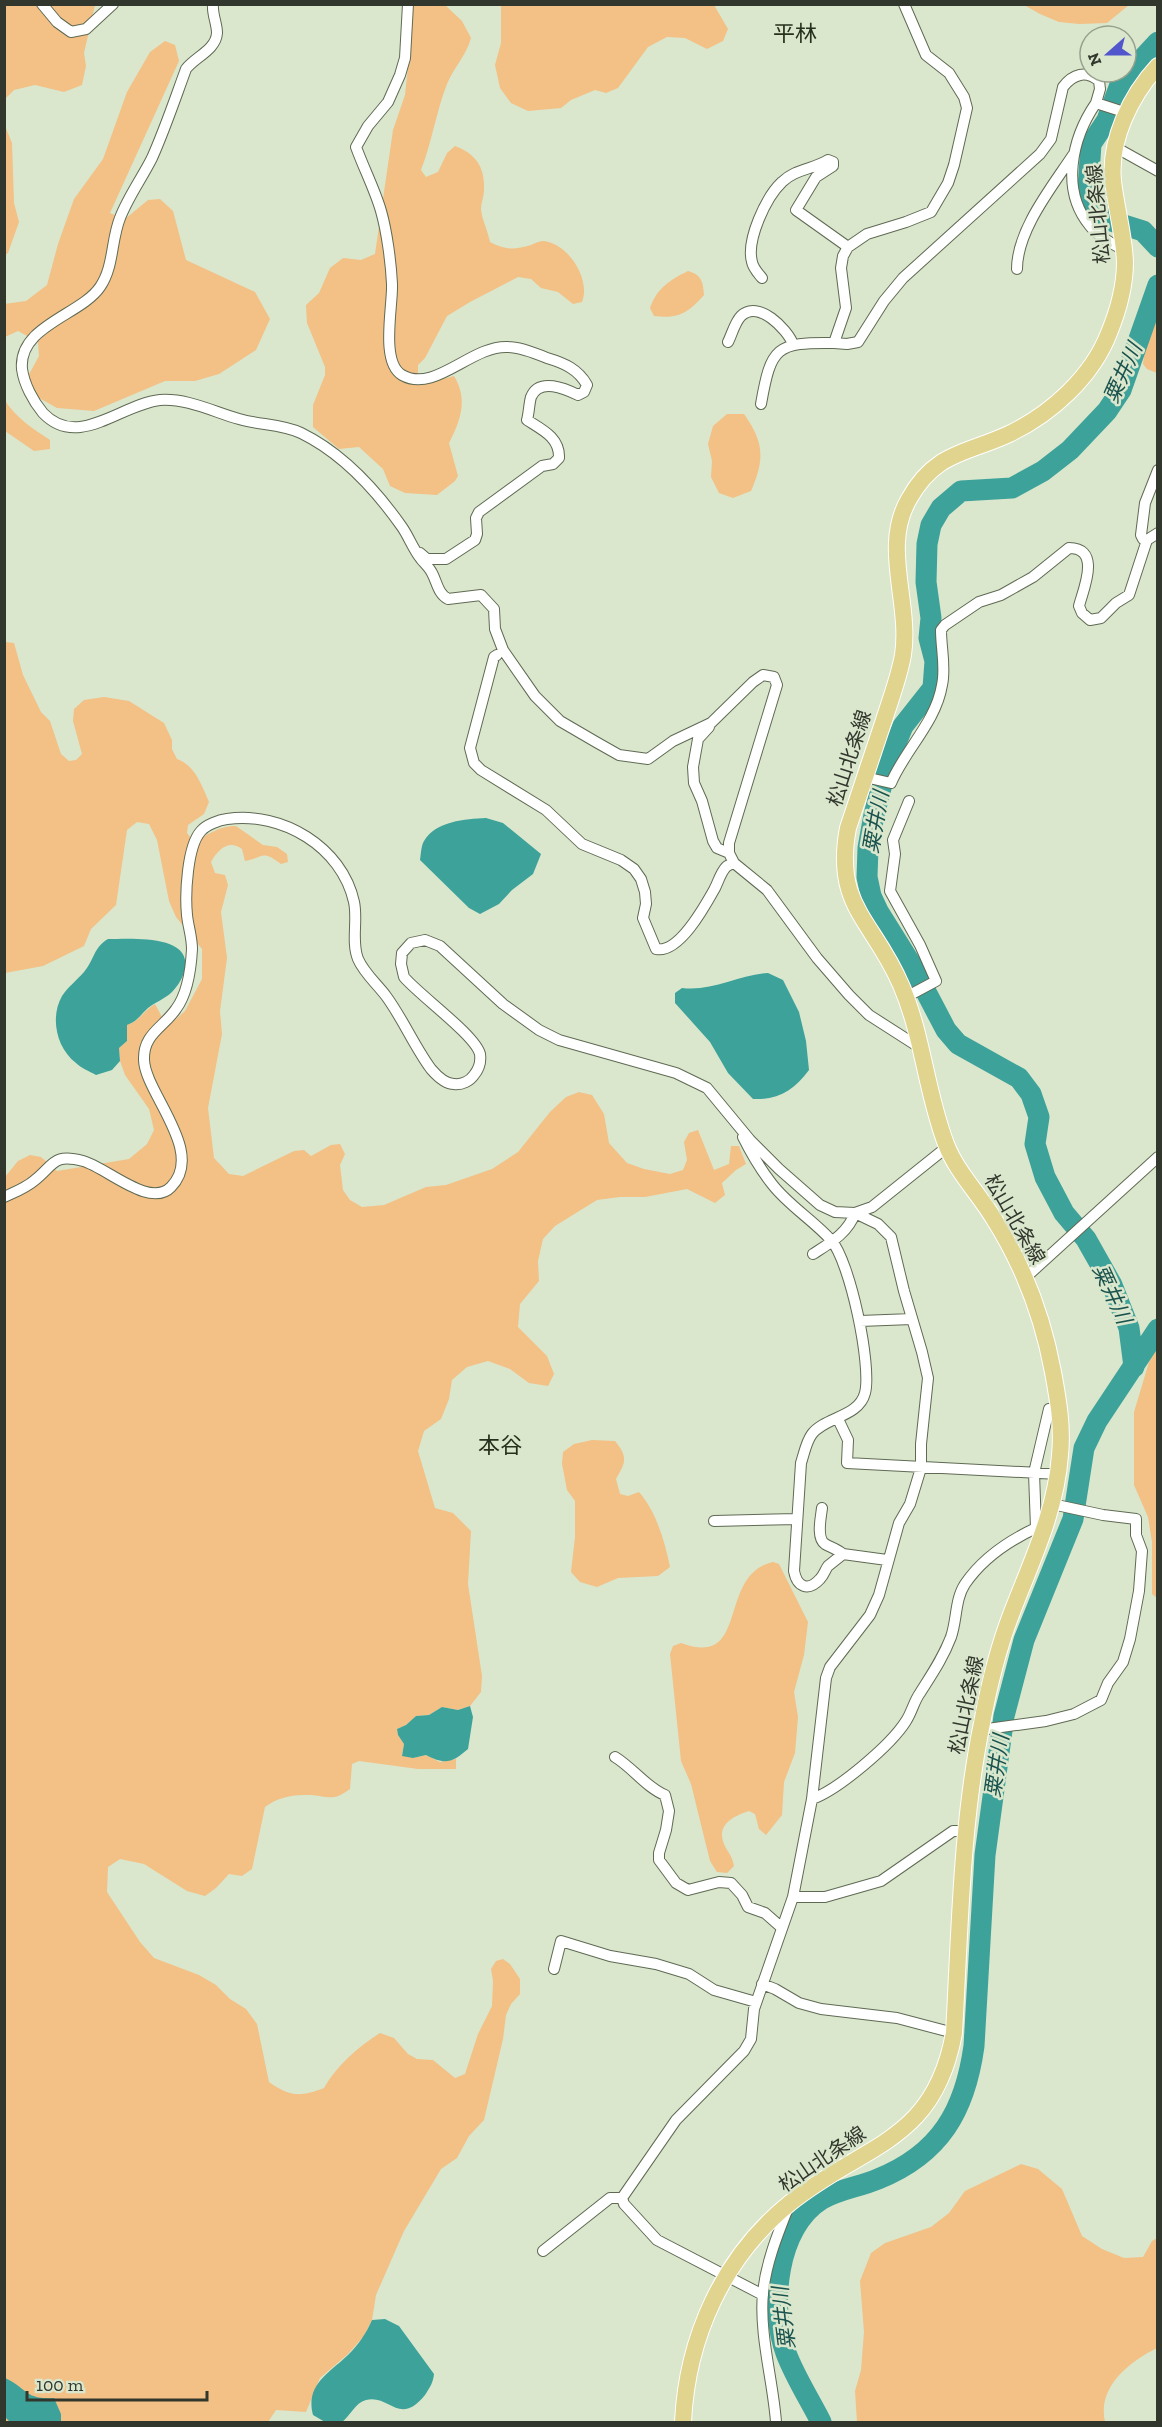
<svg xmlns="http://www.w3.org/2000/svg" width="1162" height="2427" viewBox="0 0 1162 2427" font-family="'Zilla Slab','Noto Sans JP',serif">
  <rect width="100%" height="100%" fill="#dae7cd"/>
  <!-- green -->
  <path fill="#f3c085" d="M5,5H95L84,53L86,66L82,85L64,92L35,85L14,90L5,99Z
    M412,5H445L462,21L471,38C466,56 454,67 447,84C436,112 432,142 421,170L426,177L438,172L447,153L455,146C476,154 485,167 484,190C484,196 481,203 481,209C482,220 488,231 490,242C505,250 514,250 531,245C535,243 540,241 544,241C569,244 591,280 582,302L573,304L558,292L541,288L531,279L518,277L470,302L447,316L425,358L418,365V373L431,382L454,376C468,399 461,420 449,443L458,476L455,481L437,495L405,493L390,486L383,469L359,447L339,449L313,427V405L325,375V367L307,323L306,305L319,293L330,268L343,258L361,260L375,254L393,130L405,95L412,30Z
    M501,5H714L728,29L723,41L707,49L685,38L667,37L648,47L618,88L606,93L595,90L571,100L561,108L528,111L511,103L500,88L495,65L501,43Z
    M1024,5H1129L1107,23L1079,24L1059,22L1040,14Z
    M165,41L175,45L179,61L110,213L125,219L148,200L160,199L173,211L186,260L255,292L270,319L256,350L219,374L195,381H165L94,411L57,408L32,394L27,378L39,356L38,342L18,331L5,337L4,304L26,301L47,285L58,244L74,199L103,159L127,92L150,52Z
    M5,126L12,143L14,203L19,222L8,253L5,255Z
    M688,271C702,275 703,282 704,295C688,313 679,319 654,316L650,308C657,288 670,280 688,271Z
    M1157,313L1158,373H1157L1147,369L1143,364L1146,341Z
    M4,399C15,417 33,429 50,440V449L34,451L5,431Z
    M727,414H744C764,442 765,459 751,491L733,498L719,493L711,477L712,461L708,444L713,426Z
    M5,642L14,643L23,675L41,712L50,721L61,754L69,761L76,760L82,754L73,721L74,709L84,700L104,697L129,701L164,723L172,740V749L177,759C195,765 202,786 209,802L204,814L188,825L187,833L191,838C206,840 216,825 236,826L263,845L277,847L287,854L288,862L281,864C261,849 264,858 245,861L242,849C228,839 218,850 211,862L215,873L225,875L228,885L221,912L227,958L220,1011L222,1034L208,1108L214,1158L229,1174L243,1176L294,1151L304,1150L311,1156L331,1145L340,1144L345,1154L340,1165L343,1190L350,1200L362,1207L384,1205L426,1187L446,1185L492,1169L518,1152L550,1112L566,1097L579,1092L592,1095L604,1114L609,1143L627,1163L644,1169L670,1174L683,1170L687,1160L684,1142L689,1133L698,1130L714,1170L729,1164L731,1146H739L746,1164L736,1170L722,1183L725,1195L715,1203L687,1189L645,1197H620L597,1200L555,1226L543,1239L538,1261L539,1281L520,1304L518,1327L547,1356L554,1374L548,1386L529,1383L510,1369L488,1361L467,1367L452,1380L449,1399L441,1419L424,1431L418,1451L435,1508L453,1513L471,1531L468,1584L482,1676L481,1692L470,1706L458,1710L442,1707L429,1715L416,1716L406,1725L397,1729L398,1735L404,1744L402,1755L413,1758L426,1755L440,1762L456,1759V1769H418L359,1761L352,1764L350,1789C330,1804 327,1794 305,1795C290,1795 277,1798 265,1807L252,1869L242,1876L229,1874L216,1888L205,1896L187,1891L144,1864L120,1859L108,1867L107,1892L140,1942L154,1958L199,1975L216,1985L230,1999L246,2009L257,2024L269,2082C290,2097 301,2097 324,2088C337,2065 358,2047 380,2033L394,2038L408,2054L417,2059L433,2060L455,2078L465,2074L478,2034L492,2006L493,1981L491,1969L496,1961L503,1959L510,1964L520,1979V1994L511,2004L506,2015L503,2039L484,2120L469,2136L457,2158L441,2169L404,2231L376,2295L372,2320L364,2336L348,2354L320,2378L306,2412L276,2410L268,2422H5V1177L18,1161L30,1155L41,1157L57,1171L129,1159L147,1144L154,1130L149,1109L125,1075L120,1061L119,1048L127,1041V1025C141,1020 143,1011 155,1004L162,1017L175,1020L185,1011L202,979V949L176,917L169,901L157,840L149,824L137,822L127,830L116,905L91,929L84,946L43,966L5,973Z
    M1157,1349V1598L1152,1594V1542L1148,1517L1134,1485V1412L1149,1362Z
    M592,1440L615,1441C628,1457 626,1462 616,1479L620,1494L628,1496L639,1492C656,1511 665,1542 670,1567L658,1576L618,1578L597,1587L580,1582L571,1572L575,1537V1501L567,1490L562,1464L563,1452L574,1444Z
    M773,1562L779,1564L808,1622L804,1655L794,1692L798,1717L795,1753L784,1782L782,1815L766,1835L759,1829L755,1814L749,1811C734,1816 716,1824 724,1844C728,1853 732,1855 734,1866L727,1873L717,1872L710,1861L691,1784L681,1761L670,1654L673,1646L681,1643C751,1669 716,1575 773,1562Z
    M1021,2164L1038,2169L1062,2189L1082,2236L1102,2249L1124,2258L1143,2257L1152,2241L1157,2238V2348C1129,2362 1097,2387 1105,2422H857L855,2391L861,2370L864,2332L860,2281L871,2253L885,2243L931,2227L949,2213L965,2191Z"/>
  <!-- water -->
  <path fill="#3da29a" d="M486,818L503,823L541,854L533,874L512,890L499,904L480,914L469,908L420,860C421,854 421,846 424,841C436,821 465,819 486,818Z
    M108,939C130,939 191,934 185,968C184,976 178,986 172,992C165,999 155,1002 148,1008C140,1015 138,1021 127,1025V1041L119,1048L120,1061L112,1070L96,1075C89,1071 81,1068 76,1063C56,1048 50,1017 62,996C68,987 77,980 84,972C94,960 94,947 108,939Z
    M768,973L783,980L799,1012L806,1041L809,1070C794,1090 779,1100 753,1099L728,1073L710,1042L675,1003V993L682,988C711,992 739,975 768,973Z
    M470,1706L473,1717L468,1749C452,1763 445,1765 426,1755L413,1758L402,1756L404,1744L398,1735L397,1729L406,1725L416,1716L429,1715L442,1707L458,1710Z
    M385,2319L399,2326L434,2374C433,2383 430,2387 425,2395C399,2427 390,2394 366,2400C355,2403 350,2416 342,2422H325L313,2415C305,2385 329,2373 348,2355C358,2345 366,2334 372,2320Z
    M5,2378C27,2388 25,2400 54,2398L61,2414V2421L59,2422H10L5,2417Z"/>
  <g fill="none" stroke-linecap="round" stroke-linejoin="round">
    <!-- river -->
    <path stroke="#3da29a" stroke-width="21" d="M1158,42L1121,82L1107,120L1091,144L1088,189L1095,206L1108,220L1143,231L1158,247
      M1134,1367L1129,1328L1112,1285L1086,1239L1064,1213L1045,1177L1035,1144L1039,1117L1031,1094L1019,1078L958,1044L946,1030L913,967L878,911L871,896L867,877L868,848L874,815L887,765L903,726L933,688L935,661L929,638L931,618L926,582L927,544L931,525L941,508L961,491L1012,488L1043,471L1070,450L1107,411L1121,390L1158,285
      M821,2422C810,2400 795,2377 786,2353C769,2307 776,2227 822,2199C840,2189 859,2187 878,2179C940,2154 965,2111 974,2046L985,1855L1004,1716L1024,1640L1073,1519L1084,1448L1097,1421L1158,1329"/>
    <!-- minor casing -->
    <g stroke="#5f6a53" stroke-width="12">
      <path id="minor" d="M42,4L57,22L71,32L86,29L113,4
        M213,4C212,15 217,23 217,33C216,50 195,57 186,69C175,99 165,129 152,158C142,178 128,197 120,218C111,240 114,267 100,287C81,315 18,326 22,369C24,384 33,401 43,413C78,450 121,404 160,400C187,398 214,412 239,419C259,425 282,424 301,433C342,453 376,490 402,527C409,537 413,549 421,559C424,563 429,567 432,573C437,582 438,594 448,599L481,595L494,609L495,629L503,650L535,696L560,721L596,742L619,755L648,759L673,741L711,723L753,682L763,675L774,677L777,685L729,843V853L734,863L767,890L817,958L849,995L869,1015L922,1049
        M408,4L405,58L400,75L388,102L368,126L356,147C364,169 375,190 381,211C387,232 391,263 392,284C393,306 380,362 402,375C435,394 471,345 508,347C520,347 535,353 547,358C564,363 578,369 587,385L584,392L578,395C566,389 539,377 531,397C529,404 529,413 527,420C543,430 560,438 559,458L553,464L542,466L479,512L476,518L477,534L475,540L446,559H427L420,553
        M904,4L926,55L949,73L964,97L967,108L954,165L948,183L931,212L906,222L867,234L848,247L843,256L841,268L846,308L834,343L847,344L858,342L884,301L903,278L1040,154L1051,139L1063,87C1073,74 1086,70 1099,81L1100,89L1096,103L1127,113
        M1096,103C1072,138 1060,190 1090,226C1098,236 1112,244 1124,250
        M1115,147L1158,171
        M1017,269C1017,230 1052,187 1073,155
        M762,278C758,273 753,268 752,262C746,240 766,197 782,182C795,169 814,169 828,160L833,162V166L816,177L796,210L848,247
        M728,342C732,334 735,322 741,316C758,299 787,329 793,344
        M761,404C771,347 776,342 834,343
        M1147,540L1143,539L1141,535L1145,503L1158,470
        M497,655L494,657L470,748L474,763L481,770L546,810L582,844L621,860L634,869L641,879L645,892L646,904L643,918L656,949C679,954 705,906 715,888C718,882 721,872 726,867C728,865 731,864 734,863
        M709,727L698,739L693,767L694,783L702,801L713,841L717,848L729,853
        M865,777L891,783C905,750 936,722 942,685C946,667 941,649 941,630L945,625L979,602L1001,595L1033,577L1069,548C1102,548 1083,590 1079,606L1082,613L1090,620L1101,618L1116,603L1129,595L1147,540L1158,533
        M906,997L936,981L920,945L890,891L895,854L893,840L909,801
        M743,1137C751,1153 761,1170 772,1184C788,1205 813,1220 831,1240C850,1261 872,1366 865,1393C859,1417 825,1417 812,1434C806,1442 804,1454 801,1463L794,1571C797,1587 808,1592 820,1579C824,1575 825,1570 828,1566C833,1562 838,1558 843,1554L887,1560
        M4,1197C15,1192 26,1188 35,1180C54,1165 53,1153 83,1161C106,1167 150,1209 171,1187C206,1152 145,1093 144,1060C143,1034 163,1028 176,1009C188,993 191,968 192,949C192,937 188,926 187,915C185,895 187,846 201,831C206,825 219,820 227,819C282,811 342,847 354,902C358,920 351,942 358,959C364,973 377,984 386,996C403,1019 414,1046 431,1069C437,1076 445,1084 454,1084C462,1085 470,1081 474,1075C479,1069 481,1061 480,1054C475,1035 419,995 404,977L401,964L402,953L411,943L425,940L440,946L503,1004L539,1030L559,1040L676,1073L707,1088L750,1140L779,1169L820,1205L835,1212L855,1213L872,1207L947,1147
        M813,1254C830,1243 848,1233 855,1213
        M1025,1278L1158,1157
        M860,1321L912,1319
        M838,1419L848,1440L847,1463L1058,1474
        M822,1508C821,1517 816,1538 825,1544C830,1547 837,1549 843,1554
        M714,1521L797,1519
        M1036,1528L1034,1473L1049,1409H1059
        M980,1730L1046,1721L1074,1714L1101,1700L1108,1683L1123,1662L1130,1639L1139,1591L1142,1551L1136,1535V1519L1103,1515L1052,1504
        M615,1757C633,1768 647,1788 665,1795L669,1811L666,1830L659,1853V1860L676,1883L688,1890L719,1882L731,1883L742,1895L748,1907L765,1913L782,1928
        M812,1799C838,1790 891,1745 906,1721C912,1712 914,1701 920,1693C932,1674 943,1658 951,1637C957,1620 955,1599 965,1584C982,1559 1008,1541 1036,1528L1044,1531
        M793,1897H825L881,1881L953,1831H967
        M554,1969L561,1941L610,1956L656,1964L689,1974L714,1990L756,2002
        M762,1984L775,1989L799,2003L821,2009L897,2018L954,2033
        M543,2251L610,2198H622
        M763,2295L657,2240L624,2204L622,2198L676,2120L744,2051L751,2039L754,2009L793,1897L812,1799L826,1678L830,1667L870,1615L879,1595L899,1523L910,1504L921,1468V1444L928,1378L922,1352L904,1291L891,1237L878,1224L855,1213
        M776,2422C773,2381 759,2334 763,2293C766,2263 777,2236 788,2208"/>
    </g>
    <!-- primary casing -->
    <g stroke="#fff" stroke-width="18">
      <path id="primary" d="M683,2422C687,2338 723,2257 790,2203C865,2143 934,2143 954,2033C960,1929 961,1825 982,1723C989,1685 998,1648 1012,1612C1032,1560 1056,1511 1060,1455C1063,1427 1058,1399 1053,1372C1043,1318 1023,1265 994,1219C979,1194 956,1171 946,1144C926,1092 923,1036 901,985C874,921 833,906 848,828C860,792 872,756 884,720C891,698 899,677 903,655C911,602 881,547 909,499C935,452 966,454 1009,434C1051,414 1092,377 1109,333C1118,311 1125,286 1125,262C1124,235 1116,208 1113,181C1109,140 1131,95 1158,66"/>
    </g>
    <!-- minor -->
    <use href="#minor" stroke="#fff" stroke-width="10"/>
    <!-- primary -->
    <use href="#primary" stroke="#e0d48e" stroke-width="16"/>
  </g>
  <g text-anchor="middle" stroke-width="5" stroke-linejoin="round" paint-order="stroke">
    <!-- street labels -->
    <g font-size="20" fill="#32372d" stroke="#dae7cd">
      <text transform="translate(1098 214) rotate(-95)" y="7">松山北条線</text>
      <text transform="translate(849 758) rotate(-72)" y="7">松山北条線</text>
      <text transform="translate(1015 1219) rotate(60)" y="7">松山北条線</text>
      <text transform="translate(966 1705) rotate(-78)" y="7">松山北条線</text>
      <text transform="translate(822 2159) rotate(-34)" y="7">松山北条線</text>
    </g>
    <!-- water labels -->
    <g font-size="21" font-style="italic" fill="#1a534e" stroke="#dae7cd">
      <text transform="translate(1123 373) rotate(-66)" y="7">粟井川</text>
      <text transform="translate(876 822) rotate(-80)" y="7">粟井川</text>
      <text transform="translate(1112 1294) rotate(65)" y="7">粟井川</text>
      <text transform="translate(997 1766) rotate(-82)" y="7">粟井川</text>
      <text transform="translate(784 2318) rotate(-97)" y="7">粟井川</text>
    </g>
    <!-- quarter labels -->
    <g font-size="22" fill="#26301c" stroke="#dae7cd">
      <text x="795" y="41">平林</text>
      <text x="500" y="1453">本谷</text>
    </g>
  </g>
  <!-- border -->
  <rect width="1162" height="2427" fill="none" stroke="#32372d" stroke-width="12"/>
  <!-- north arrow -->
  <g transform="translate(1108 54) rotate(249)"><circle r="28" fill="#dae7cd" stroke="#97a18d" stroke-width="1.5"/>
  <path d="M0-4.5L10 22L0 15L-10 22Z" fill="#5156cc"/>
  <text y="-9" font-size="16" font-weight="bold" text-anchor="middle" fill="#32372d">N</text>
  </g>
  <!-- scale -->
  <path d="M27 2391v9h180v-9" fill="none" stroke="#32372d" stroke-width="3"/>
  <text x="36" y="2391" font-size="18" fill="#32372d" stroke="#dae7cd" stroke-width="4.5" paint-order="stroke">100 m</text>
</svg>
